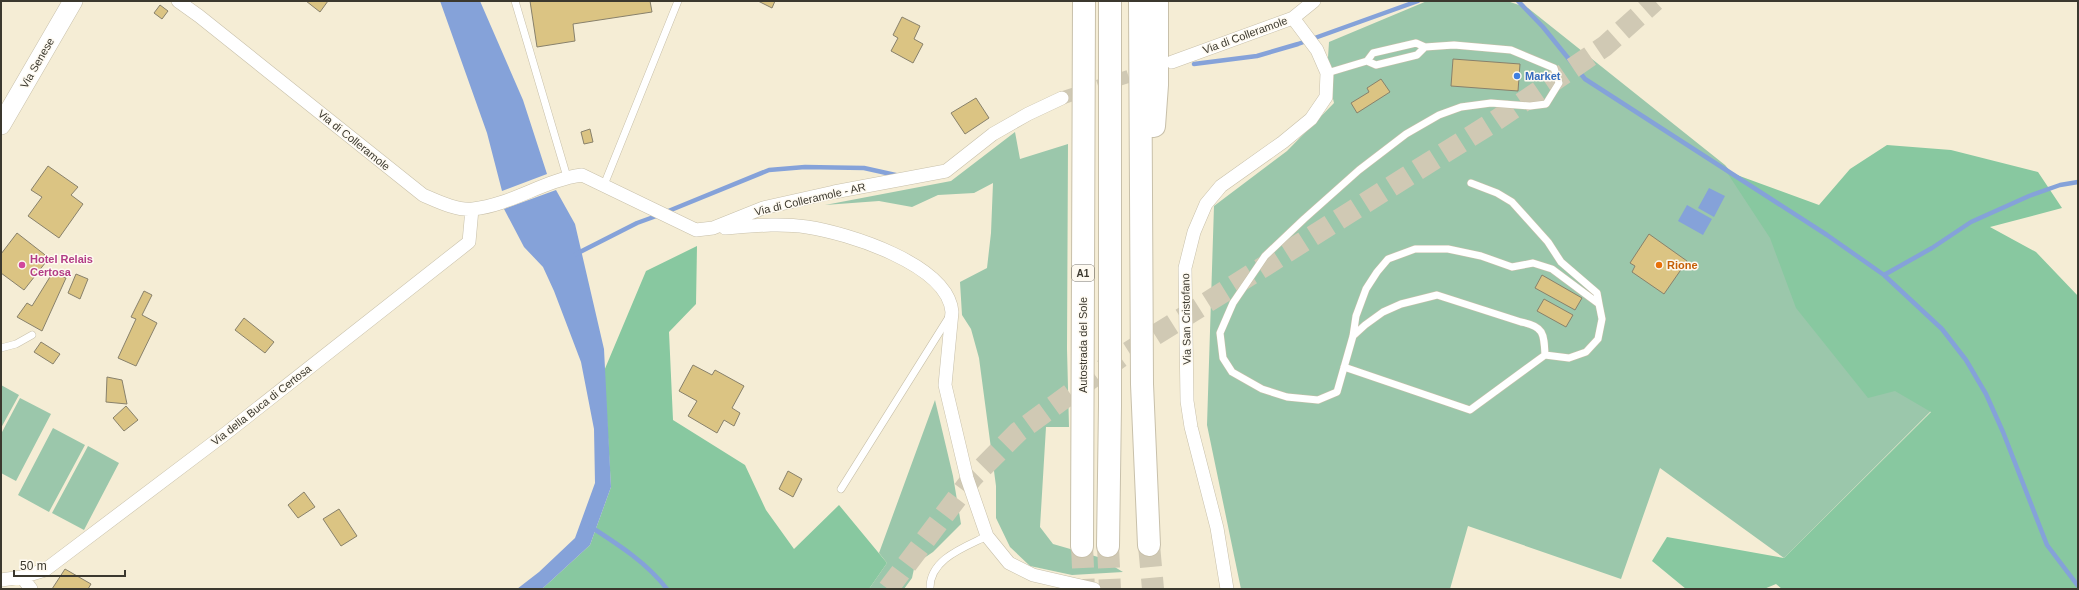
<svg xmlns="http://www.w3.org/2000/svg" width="2079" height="590" viewBox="0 0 2079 590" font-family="Arial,sans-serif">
  <rect width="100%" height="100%" fill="#f5edd5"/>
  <!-- green -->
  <path fill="#9bc7ab" d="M1427,1H1507L1528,8L1725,165L1931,411L1784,558L1660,468L1621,579L1468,526L1450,589H1241L1207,425L1214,206L1287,151L1334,103L1327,73L1329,42Z
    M1015,132L1020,159L1068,144L1067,349L1069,427H1046L1040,527L1053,544L1098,557L1123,572L1072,575L1030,566L1010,547L996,518V486L979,358L971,329L962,315L960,282L987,268L991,233L993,183L974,193L938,195L912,207L879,201L825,205L951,181Z
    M1,385L19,395L1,428Z
    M20,398L51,414L16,481L1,473V434Z
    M935,400L953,476L961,524L933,552L915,564L912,578L904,589H869L887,563L879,553Z
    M53,428L85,445L49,512L18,495Z
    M88,446L119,463L84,530L52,513Z"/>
  <!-- forest -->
  <path fill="#88c8a0" d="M1887,145L1951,150L2038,172L2062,208L1990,227L2036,252L2078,296V589H1782L1776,584L1764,589H1686L1652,561L1667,537L1784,558L1931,412L1895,391L1868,398L1796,308L1770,238L1726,171L1819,205L1850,169Z
    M697,246L696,304L669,332L673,420L745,465L766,510L794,549L839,505L887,563L869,589H542L590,545L611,487L604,371L646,271Z"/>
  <!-- water -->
  <path fill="#85a2d9" d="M440,1H480L523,100L547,174L502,191L487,133Z
    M1709,188L1725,196L1714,217L1698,208Z
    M556,190L575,224L604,349L611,487L590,545L542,589H517L539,572L575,538L595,483L594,429L581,362L554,291L543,267L524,247L504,209Z
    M1687,205L1712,219L1703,235L1678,221Z"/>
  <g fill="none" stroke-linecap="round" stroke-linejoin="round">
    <!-- stream -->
    <path stroke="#85a2d9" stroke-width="4.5" d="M1518,1L1543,27L1585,79L1827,235L1884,275L1942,329L1966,360L1986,394L2003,432L2047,545L2078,586
      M1194,64L1257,56L1298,44L1418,1
      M666,212L769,170L805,167L864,168L900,176
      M576,254L637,223L659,215
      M1884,275L1932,248L1971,222L2029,196L2060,185L2078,182
      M591,527C619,545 647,563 667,589"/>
  </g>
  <!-- building -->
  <path fill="#dbc483" stroke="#88816b" d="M306,1H328L320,12Z
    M530,1H650L652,12L573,24L575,41L537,47Z
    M758,1H775L772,8Z
    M160,5L168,11L162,19L154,13Z
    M902,17L920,26L914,39L923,44L913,63L891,51L898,38L893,35Z
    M1453,59L1520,64L1518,91L1451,86Z
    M1381,79L1390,92L1357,113L1351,103L1369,92L1367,88Z
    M976,98L989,118L965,134L951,113Z
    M590,129L593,142L584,144L581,132Z
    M48,166L78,187L71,195L83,204L59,238L28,216L42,197L31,190Z
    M17,233L49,258L24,290L1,273V254Z
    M1649,234L1687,261L1664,294L1632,272L1635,266L1630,263Z
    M53,272L66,278L42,331L17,317L27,303L32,306Z
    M76,274L88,279L80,299L68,293Z
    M1542,275L1582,298L1575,310L1535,288Z
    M144,291L152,295L142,315L157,323L136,366L118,358L136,319L131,317Z
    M1544,299L1573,315L1566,327L1537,311Z
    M244,318L274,342L265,353L235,330Z
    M41,342L60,354L53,364L34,352Z
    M693,365L712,375L715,370L744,386L732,408L740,413L734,426L724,420L717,433L688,416L697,401L679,391Z
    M107,377L122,380L127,404L106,402Z
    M126,406L138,420L124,431L113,418Z
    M788,471L802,479L793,497L779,489Z
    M304,492L315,507L298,518L288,505Z
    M339,509L357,536L341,546L323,519Z
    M65,569L91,584L88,589H52Z"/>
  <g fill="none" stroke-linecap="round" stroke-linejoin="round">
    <!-- minor-tunnel -->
    <path stroke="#d0c9b4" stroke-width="13" stroke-dasharray="13 6" stroke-linecap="butt" d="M1062,98L1145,71"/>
    <!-- primary-tunnel -->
    <path stroke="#d0c9b4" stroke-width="21" stroke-dasharray="21 10" stroke-linecap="butt" d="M888,589L973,477L1018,432L1122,356L1495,121L1605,46L1655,1"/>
    <!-- motorway-tunnel -->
    <path stroke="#d0c9b4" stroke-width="22" stroke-dasharray="22 11" stroke-linecap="butt" d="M1149,545L1153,589
      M1082,546L1084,589
      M1108,546L1110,589"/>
    <!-- service casing -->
    <g stroke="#c8c0aa" stroke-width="8">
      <path id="service" d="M515,1L567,177
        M1367,61L1376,65L1417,55L1425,47
        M1327,73L1367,61L1373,53L1416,43L1425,47L1454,45L1511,50L1554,68L1559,83L1546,104L1530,106L1491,103L1461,107L1439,115L1406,134L1359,170L1304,219L1265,256L1233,303L1220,333L1223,358L1232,372L1262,389L1287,397L1318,400L1337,392L1353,336L1356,316L1366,289L1377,272L1388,259L1415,249H1448L1481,256L1512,267L1533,263L1552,269L1599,304L1602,319L1598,339L1586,352L1569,358L1545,355L1470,410L1344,367
        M1471,183L1497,193L1512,202L1548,242L1561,262L1597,293L1599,304
        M604,185L678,1
        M1353,336L1365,325L1383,312L1401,304L1437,295L1521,322C1544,326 1544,334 1545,355
        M1,348L16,344L32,335
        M841,489L949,317
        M930,589C929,559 965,547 987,536"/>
    </g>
    <!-- minor casing -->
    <g stroke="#c8c0aa" stroke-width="14">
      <path id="minor" d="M178,1L199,16L423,195C437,201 457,211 473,209C511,205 544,180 582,175L696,230L713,228L763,208L834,192L946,171L993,134L1028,114L1062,98
        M1172,62L1293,18L1314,1
        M725,228C752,226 780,223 807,227C847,233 948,264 952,312L945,385L967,478L987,536L1009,563L1033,575L1094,589
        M22,577L31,589
        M1,580L22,577L45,570L225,434L469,242L472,209
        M1227,589L1217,528L1191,427L1187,401L1185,268L1194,232L1206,204L1221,186L1283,142L1311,119L1326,97L1327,73L1317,50L1293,18"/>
    </g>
    <!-- secondary casing -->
    <g stroke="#c8c0aa" stroke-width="20">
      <path id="secondary" d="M1,125L73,1"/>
    </g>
    <!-- motorway casing -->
    <g stroke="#c8c0aa" stroke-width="24">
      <path id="motorway" d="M1140,1L1142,384L1149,545
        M1154,126L1157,85V1
        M1082,546L1084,1
        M1108,546L1110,406V1"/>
    </g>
    <!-- service -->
    <use href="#service" stroke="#fff" stroke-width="7"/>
    <!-- minor -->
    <use href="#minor" stroke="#fff" stroke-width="13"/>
    <!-- secondary -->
    <use href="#secondary" stroke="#fff" stroke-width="19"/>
    <!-- motorway -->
    <use href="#motorway" stroke="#fff" stroke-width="22"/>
  </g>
  <!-- markers -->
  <circle fill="#3f7fe0" stroke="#fefaf1" stroke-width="1.5" cx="1517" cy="76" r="4"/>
  <circle fill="#d1479c" stroke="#fefaf1" stroke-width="1.5" cx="22" cy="265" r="4"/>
  <circle fill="#e8710a" stroke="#fefaf1" stroke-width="1.5" cx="1659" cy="265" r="4"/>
  <g text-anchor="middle" stroke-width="3" stroke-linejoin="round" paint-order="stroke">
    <!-- shield labels -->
    <rect fill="#fefaf1" stroke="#767268" stroke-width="1" x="1072" y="265" width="22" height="16" rx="3"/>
    <g font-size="10" font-weight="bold" fill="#3b382e">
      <text x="1083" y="277">A1</text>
    </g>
    <!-- street labels -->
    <g font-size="11" fill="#3b382e" stroke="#fefaf1">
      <text transform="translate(1245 35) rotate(-20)" y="4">Via di Colleramole</text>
      <text transform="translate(37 63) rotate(-60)" y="4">Via Senese</text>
      <text transform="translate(354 140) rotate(39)" y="4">Via di Colleramole</text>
      <text transform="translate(810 199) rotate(-13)" y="4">Via di Colleramole - AR</text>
      <text transform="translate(1186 319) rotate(-91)" y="4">Via San Cristofano</text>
      <text transform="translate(1083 345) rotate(-90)" y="4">Autostrada del Sole</text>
      <text transform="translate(261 405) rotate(-38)" y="4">Via della Buca di Certosa</text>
    </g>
    <!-- shop labels -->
    <g font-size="11" font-weight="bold" fill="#366cbe" stroke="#fefaf1" text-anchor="start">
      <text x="1525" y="80">Market</text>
    </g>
    <!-- hotel labels -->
    <g font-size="11" font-weight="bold" fill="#b23c85" stroke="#fefaf1" text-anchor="start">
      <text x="30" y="263">Hotel Relais<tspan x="30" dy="13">Certosa</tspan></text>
    </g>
    <!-- food labels -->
    <g font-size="11" font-weight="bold" fill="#c56008" stroke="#fefaf1" text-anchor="start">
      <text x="1667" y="269">Rione</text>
    </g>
  </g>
  <!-- border -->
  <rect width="2079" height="590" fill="none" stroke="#3b382e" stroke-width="4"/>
  <!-- scale -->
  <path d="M14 570v6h111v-6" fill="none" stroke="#3b382e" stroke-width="2"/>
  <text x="20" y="570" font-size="12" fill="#3b382e" stroke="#fefaf1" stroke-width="3" paint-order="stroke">50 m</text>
</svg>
